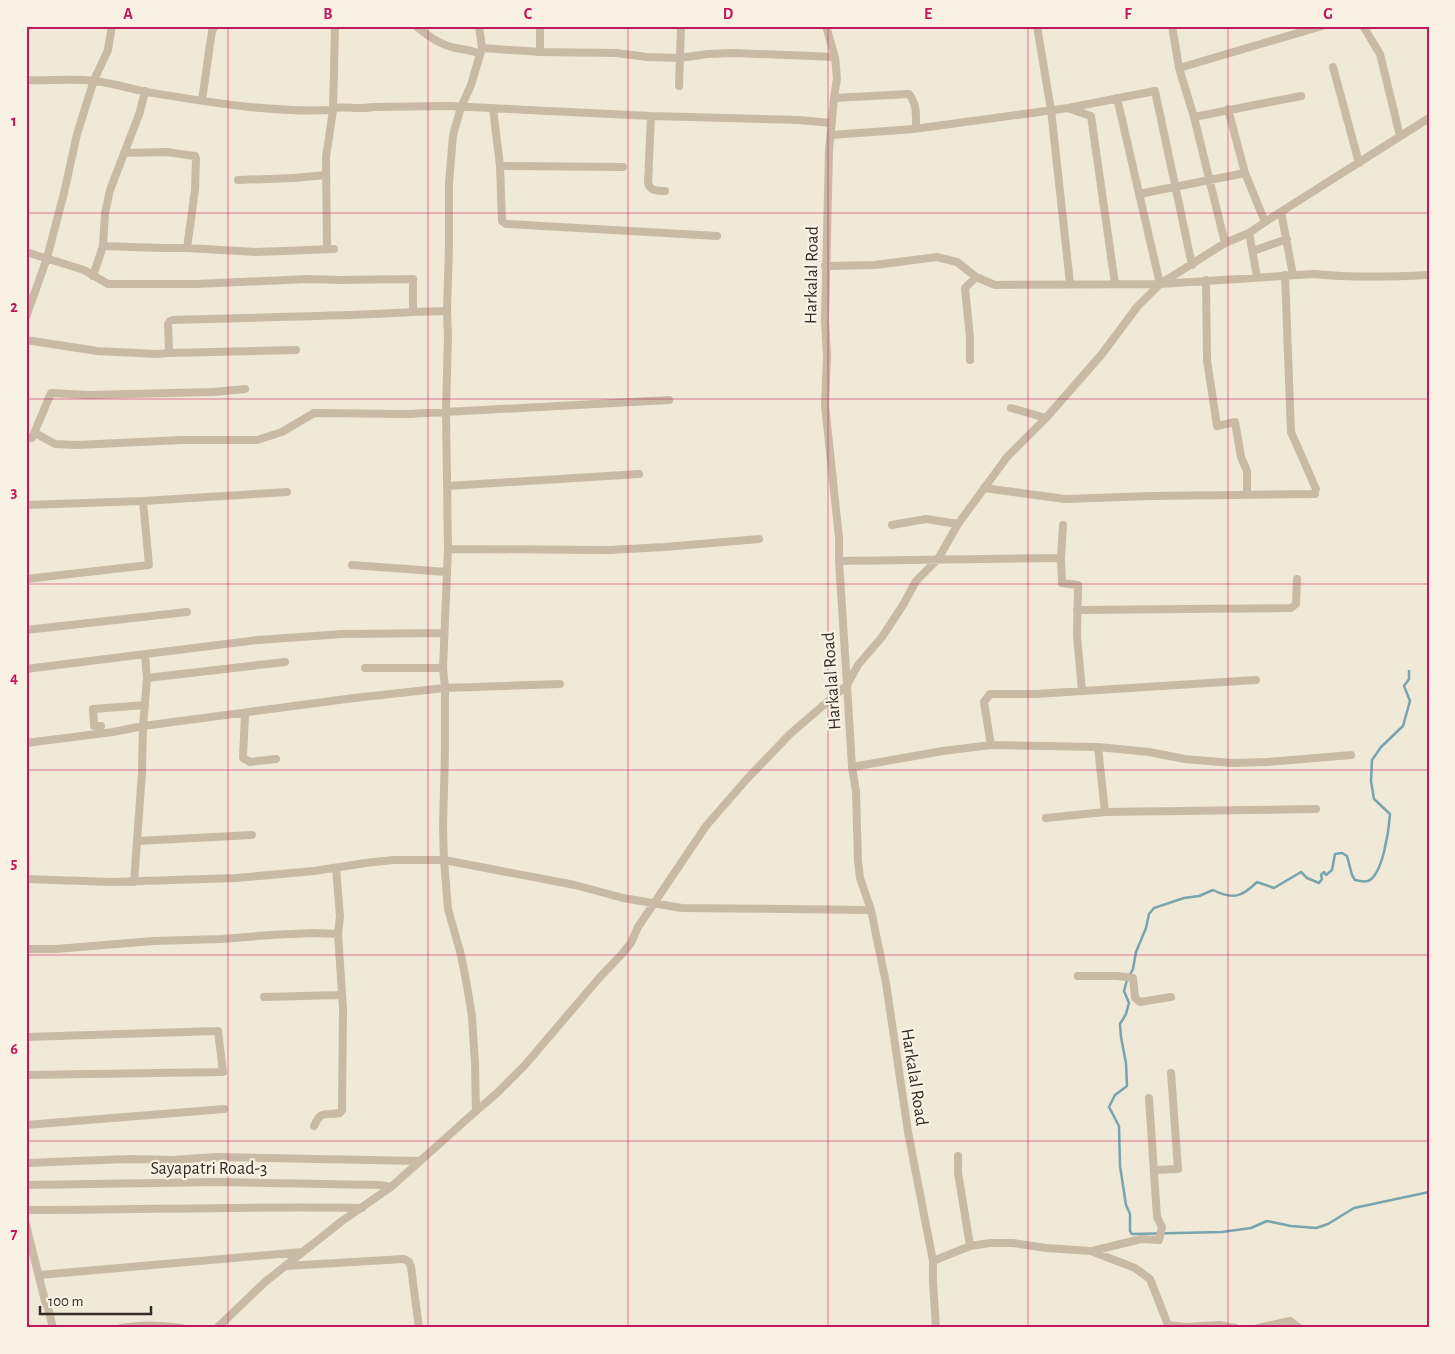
<svg xmlns="http://www.w3.org/2000/svg" width="1455" height="1354" viewBox="0 0 1455 1354" font-family="'Alegreya Sans',sans-serif">
  <rect width="100%" height="100%" fill="#f1e9d8"/>
  <g fill="none" stroke-linecap="round" stroke-linejoin="round">
    <!-- stream -->
    <path stroke="#77a4ad" stroke-width="2.5" d="M1409,671V679L1404,686L1410,701L1403,726L1381,747L1372,760L1371,781L1374,799L1390,814C1389,829 1383,875 1368,881C1364,882 1359,881 1355,880L1352,875L1347,856L1342,853L1335,854L1332,870L1326,875L1324,872L1321,875L1322,879L1319,883L1307,878L1301,872L1274,888L1257,882C1242,897 1233,900 1213,890L1199,896L1184,898L1154,908L1149,914L1146,928L1136,952L1133,969L1127,980L1124,991L1129,1003L1126,1014L1120,1024L1121,1037L1126,1063L1127,1086L1115,1095L1109,1107L1119,1126L1120,1166L1126,1205L1130,1214V1231L1132,1234L1222,1232L1251,1228L1267,1221L1291,1226L1316,1228L1328,1224L1354,1208L1429,1192"/>
    <!-- minor -->
    <path stroke="#c8baa4" stroke-width="8" d="M416,26C428,36 440,45 456,48C464,50 472,50 480,54
      M826,26L835,57L837,78L834,98L829,151L825,320L827,356L825,405L839,538V561L847,685L852,767L856,791L858,861L860,878L871,910L886,983L908,1132L933,1261V1281L936,1328
      M1037,26L1051,110L1070,283
      M1172,26L1179,68L1194,117L1225,243
      M1363,26L1380,54L1400,136
      M482,48L540,52L616,53L647,57L679,58L708,54L735,53L835,57
      M540,52V26
      M1333,67L1359,163
      M1179,68L1322,26
      M26,80C48,81 74,78 95,81C113,83 130,89 147,92C208,102 272,113 333,110V108C346,106 359,110 372,107L450,106L651,116L799,120L832,123
      M679,86L681,26
      M834,98L909,94C917,104 916,116 916,128
      M1117,98L1160,284
      M202,100L212,31L215,26
      M493,109L500,166L502,221L506,224L717,236
      M1070,109L1091,116L1115,284
      M1228,109L1245,173L1265,222
      M651,116L648,183C650,191 657,191 665,191
      M1194,117L1301,96
      M831,135L914,129L1068,108L1155,91L1192,265
      M500,166L623,167
      M238,180L294,178L326,175
      M1139,194L1245,173
      M1281,212L1293,275
      M1249,233L1257,277
      M103,246L105,213L110,190L140,112L145,91
      M187,248L256,252L334,249
      M327,249L326,157L333,110L335,26
      M1253,251L1287,239
      M26,252L84,270L108,284H196L308,279L339,280L413,279V312L447,311
      M825,266L875,265L937,257L957,262L976,277L995,285L1160,284L1314,274C1353,278 1390,277 1429,275
      M1285,275L1291,432L1316,489
      M93,276L103,246L162,248H187L195,190L196,159L195,156L166,152L124,153
      M1206,280L1207,360L1217,426L1235,422L1241,457L1247,471V492
      M26,317L47,258L64,193L77,134L94,80L108,50L112,26
      M26,340L97,351L157,354L169,353
      M296,350L169,353L168,324L170,321L173,320C253,317 333,317 413,312
      M970,360V338L965,288L976,277
      M1011,408L1046,418
      M35,433L55,444L77,445L182,440H257L282,432L314,413L408,414L669,400
      M26,437L32,438L51,393L88,395L213,392L245,389
      M448,486L639,474
      M984,488L1065,499L1151,496L1315,494
      M26,505L143,501L287,492
      M892,525L926,519L958,524
      M1063,525L1061,558L1062,583L1078,585L1077,636L1082,691
      M448,549L609,550L665,547L759,539
      M839,561L1061,558
      M352,565L447,572
      M26,579L149,565L143,501
      M1077,610L1291,608L1296,604L1297,579
      M26,630L187,612
      M145,655L147,678L285,662
      M365,668H443
      M26,669L258,640L343,634L444,633
      M245,713L243,758L250,762L276,759
      M101,726H94L93,709L145,705
      M26,743L113,732L143,726L354,698L445,688L560,684
      M991,745L984,702L990,694H1036L1256,680
      M1098,747L1105,812
      M852,767L943,751L991,745L1098,747L1149,752L1185,759L1232,763L1266,762L1351,755
      M1046,818L1105,812L1316,809
      M137,841L252,835
      M26,879L111,882L236,878L314,871L365,863L393,860H444L575,885L623,898L682,908L871,910
      M134,882L142,773L143,726L147,678
      M26,949H56L154,941L221,939L270,935L313,933L338,934L340,916L336,868
      M1078,976H1117L1133,978L1135,998L1140,1002L1171,997
      M264,997L342,995
      M26,1037L218,1031L223,1072L26,1075
      M476,1111L475,1064L472,1017L467,986L461,955L448,909L444,860L443,828L445,750V688L443,668L448,549L446,411L448,336L447,311L449,246V183L453,135L461,107L471,85L482,48L479,26
      M26,1125L224,1109
      M314,1126C322,1109 325,1116 340,1113L342,1110L343,1008L338,934
      M958,1156V1173L970,1246
      M26,1163L129,1159L173,1160L215,1157L420,1161
      M1154,1170L1178,1169L1171,1073
      M26,1185L219,1182L380,1185L391,1187
      M26,1210C138,1210 250,1206 362,1208
      M26,1225L45,1301L48,1308L53,1328
      M1092,1251L1141,1239L1159,1240L1162,1227L1157,1217L1149,1098
      M933,1261L970,1246L990,1243H1013L1046,1248L1091,1251L1135,1268L1150,1279L1168,1325L1186,1327L1219,1325L1236,1328
      M285,1266L404,1259L409,1262L411,1267L419,1328
      M39,1275L302,1252
      M121,1328C142,1324 161,1325 182,1328
      M217,1328L265,1282L342,1221L391,1187L476,1111L496,1094L525,1065L600,977L622,954L631,943L638,927L706,826L746,780L790,734L847,685L858,665L882,637L903,605L916,581L938,559L958,524L1007,457L1046,418L1102,354L1137,307L1160,284L1225,243L1249,233L1265,222L1429,118
      M1258,1328L1290,1321L1299,1328"/>
  </g>
  <!-- grid -->
  <path fill="none" stroke="#c2185b" stroke-width="1" stroke-opacity="0.55" d="M228,26V1328M428,26V1328M628,26V1328M828,26V1328M1028,26V1328M1228,26V1328M26,213H1429M26,399H1429M26,584H1429M26,770H1429M26,955H1429M26,1141H1429"/>
  <g text-anchor="middle" stroke-width="4.5" stroke-linejoin="round" paint-order="stroke">
    <!-- street labels -->
    <g font-size="18" fill="#342c26" stroke="#f9f2e4">
      <text transform="translate(811 275) rotate(-89)" y="6">Harkalal Road</text>
      <text transform="translate(831 681) rotate(-94)" y="6">Harkalal Road</text>
      <text transform="translate(915 1077) rotate(81)" y="6">Harkalal Road</text>
      <text x="209" y="1174">Sayapatri Road-3</text>
    </g>
  </g>
  <!-- border -->
  <rect width="1455" height="1354" fill="none" stroke="#f9f2e4" stroke-width="55"/>
  <!-- scale -->
  <path d="M40 1306v8h111v-8" fill="none" stroke="#342c26" stroke-width="2.5"/>
  <text x="48" y="1306" font-size="15" fill="#342c26" stroke="#f9f2e4" stroke-width="4" paint-order="stroke">100 m</text>
  <rect x="28" y="28" width="1400" height="1298" fill="none" stroke="#c2185b" stroke-width="2"/>
  <g font-size="16" text-anchor="middle" font-weight="bold" fill="#c2185b">
    <text x="128" y="19">A</text>
    <text x="328" y="19">B</text>
    <text x="528" y="19">C</text>
    <text x="728" y="19">D</text>
    <text x="928" y="19">E</text>
    <text x="1128" y="19">F</text>
    <text x="1328" y="19">G</text>
    <text x="14" y="126">1</text>
    <text x="14" y="312">2</text>
    <text x="14" y="497">3</text>
    <text x="14" y="683">4</text>
    <text x="14" y="868">5</text>
    <text x="14" y="1054">6</text>
    <text x="14" y="1239">7</text>
  </g>
</svg>
